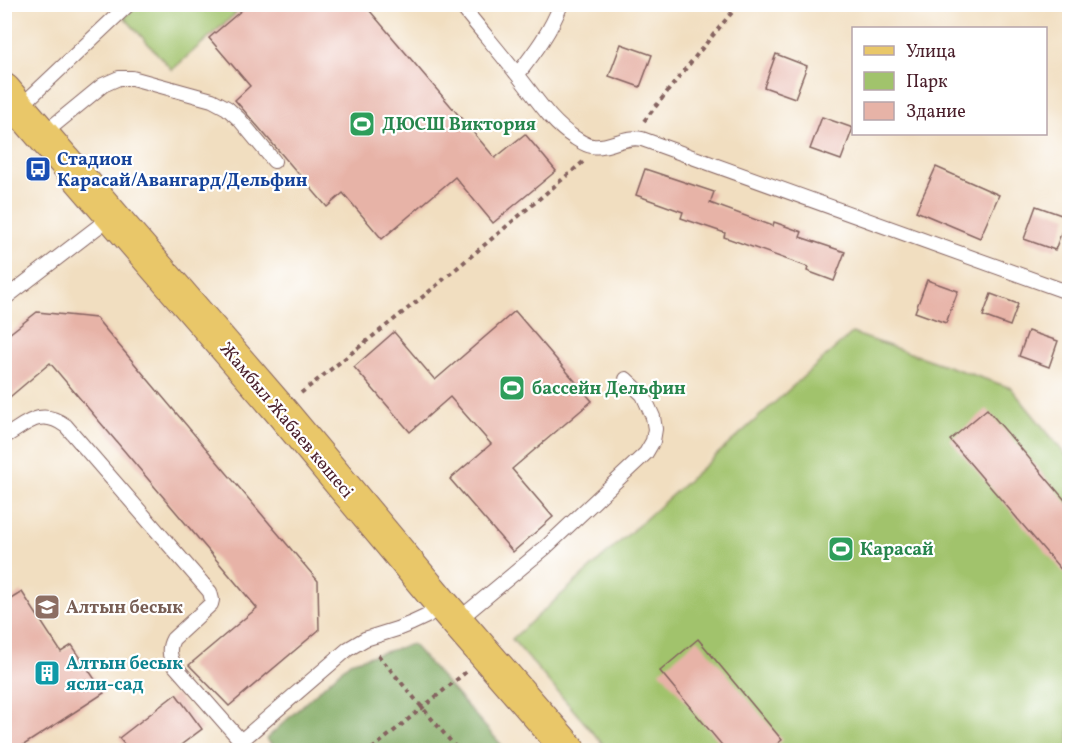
<svg xmlns="http://www.w3.org/2000/svg" width="1074" height="755" viewBox="0 0 1074 755" font-family="Vollkorn,serif">
  <rect width="100%" height="100%" fill="#fff"/>
  <filter id="ink" filterUnits="userSpaceOnUse"><feTurbulence type="fractalNoise" baseFrequency=".0167" numOctaves="2"/><feDisplacementMap in="SourceGraphic" scale="12" xChannelSelector="R" yChannelSelector="G"/><feConvolveMatrix kernelMatrix="1 2 1 2 8 2 1 2 1" color-interpolation-filters="sRGB"/></filter>
  <filter id="wash" filterUnits="userSpaceOnUse"><feTurbulence type="fractalNoise" baseFrequency=".008" numOctaves="4" result="noise"/><feDisplacementMap in="SourceGraphic" scale="24" xChannelSelector="R" yChannelSelector="G"/><feGaussianBlur stdDeviation="1.35" result="paint"/><feColorMatrix in="noise" values="0 0 0 0 0 0 0 0 0 0 0 0 0 0 0 0 0 1.4 0 .05"/><feComposite in="paint" operator="in"/></filter>
  <g filter="url(#wash)">
    <rect width="100%" height="100%" fill="#f1dec0"/>
    <!-- green -->
    <path fill="#a1c36c" stroke="#76714c" stroke-width="1.5" d="M138,5H245L172,70L124,17Z
      M852,333L1011,388L1069,459V750H608L512,639Z"/>
    <!-- forest -->
    <path fill="#80a960" stroke="#656446" stroke-width="1.5" d="M412,644L506,750H278L266,739L350,662Z"/>
    <g id="blocks">
      <!-- building -->
      <path fill="#e7b3a7" d="M249,4H364L495,158L525,134L556,171L493,223L455,177L382,239L343,193L327,207L235,100L250,86L209,38Z
        M621,44L652,55L640,87L609,76Z
        M776,54L807,66L795,98L764,87Z
        M822,117L853,128L841,160L810,149Z
        M936,167L999,195L980,238L916,211Z
        M645,169L714,192L710,203L773,226L774,222L802,232L800,237L845,252L834,281L807,271L808,267L724,237L725,233L681,218L683,212L636,195Z
        M1036,206L1067,217L1055,250L1024,239Z
        M927,280L958,291L946,323L915,312Z
        M991,294L1018,304L1010,326L983,316Z
        M515,311L592,401L512,469L553,517L513,552L450,479L491,444L450,397L410,432L354,367L394,332L435,380Z
        M37,312L96,318L318,581L319,630L229,706L189,665L257,608L50,363L4,402V338Z
        M1028,331L1058,341L1049,367L1019,356Z
        M987,409L1070,506V580L950,440Z
        M22,592L61,652L72,645L104,693L16,750H4V603Z
        M698,639L782,740L770,750H726L660,671Z
        M176,694L202,729L174,750H129L119,738Z"/>
    </g>
  </g>
  <g filter="url(#ink)">
    <use href="#blocks" fill-opacity="0" stroke="#84625f" stroke-width="1.5"/>
    <g fill="none" stroke-linecap="round" stroke-linejoin="round">
      <!-- service casing -->
      <g stroke="#84625f" stroke-width="16">
        <path id="service" d="M460,4C478,27 498,50 516,73C535,96 549,121 575,138C580,141 585,145 592,146C609,149 624,135 642,139L1070,293
          M518,74C535,52 551,31 561,4
          M19,108L129,4
          M42,135L103,85L119,78H132L212,100L227,108L239,119L274,161
          M4,299L112,216
          M4,437C27,424 40,407 66,426L210,592L212,600L211,604L173,639C168,648 169,657 175,666L241,741L348,649L365,639L397,629L412,623L427,616L441,603
          M457,621L546,547L646,453L653,441L655,429L653,417L643,395L626,379"/>
      </g>
      <!-- primary casing -->
      <g stroke="#84625f" stroke-width="35">
        <path id="primary" d="M4,90L19,108L280,410L441,603L569,750"/>
      </g>
      <!-- path -->
      <path stroke="#84625f" stroke-width="4" stroke-dasharray="4.5 4.5" stroke-linecap="butt" d="M644,121L699,52L739,4
        M301,393L425,295L583,162
        M378,655L458,750
        M372,749L466,672"/>
      <!-- service -->
      <use href="#service" stroke="#fff" stroke-width="14"/>
      <!-- primary -->
      <use href="#primary" stroke="#e9c769" stroke-width="33"/>
    </g>
  </g>
  <!-- icons -->
  <defs>
    <g id="stadium-square" transform="scale(1.35)"><rect x="-9" y="-9" width="18" height="18" rx="4" fill="#2e9e5b" stroke="#fff"/><path d="M0-5a6.5 5 0 1 0 0 10a6.5 5 0 1 0 0-10ZM-3.5-1.8h7v3.6h-7Z" fill="#fff"/></g>
    <g id="bus-square" transform="scale(1.35)"><rect x="-9" y="-9" width="18" height="18" rx="4" fill="#1a4fb4" stroke="#fff"/><path d="M-5-6H5V4H4V6H2V4H-2V6H-4V4H-5ZM-3.5-4V0h7V-4ZM-3.5 1.2v1.5H-2V1.2ZM2 1.2v1.5H3.5V1.2Z" fill="#fff"/></g>
    <g id="school-square" transform="scale(1.35)"><rect x="-9" y="-9" width="18" height="18" rx="4" fill="#8d6e63" stroke="#fff"/><path d="M0-5L7-2L0 1L-7-2ZM-4 1L0 2.5L4 1V4Q0 6-4 4Z" fill="#fff"/></g>
    <g id="building-square" transform="scale(1.35)"><rect x="-9" y="-9" width="18" height="18" rx="4" fill="#0f9aa8" stroke="#fff"/><path d="M-4-6H4V6H1V3H-1V6H-4ZM-2.5-4.3h1.7v1.8h-1.7ZM.8-4.3h1.7v1.8H.8ZM-2.5-1h1.7V.8h-1.7ZM.8-1h1.7V.8H.8Z" fill="#fff"/></g>
  </defs>
  <g fill-rule="evenodd">
    <use href="#stadium-square" x="362" y="124"/>
    <use href="#bus-square" x="38" y="169"/>
    <use href="#stadium-square" x="512" y="388"/>
    <use href="#stadium-square" x="841" y="549"/>
    <use href="#school-square" x="47" y="607"/>
    <use href="#building-square" x="47" y="673"/>
  </g>
  <g text-anchor="middle" stroke-width="4.5" stroke-linejoin="round" paint-order="stroke">
    <!-- leisure labels -->
    <g font-size="18" font-weight="bold" fill="#27864d" stroke="#fff" text-anchor="start">
      <text x="382" y="130">ДЮСШ Виктория</text>
      <text x="532" y="394">бассейн Дельфин</text>
      <text x="860" y="555">Карасай</text>
    </g>
    <!-- transit labels -->
    <g font-size="18" font-weight="bold" fill="#164399" stroke="#fff" text-anchor="start">
      <text x="57" y="165">Стадион<tspan x="57" dy="21">Карасай/Авангард/Дельфин</tspan></text>
    </g>
    <!-- street labels -->
    <g font-size="18" fill="#4a1f2b" stroke="#fff">
      <text transform="translate(287 420) rotate(50)" y="6">Жамбыл Жабаев көшесі</text>
    </g>
    <!-- education labels -->
    <g font-size="18" font-weight="bold" fill="#785e54" stroke="#fff" text-anchor="start">
      <text x="66" y="613">Алтын бесык</text>
    </g>
    <!-- culture labels -->
    <g font-size="18" font-weight="bold" fill="#0d838f" stroke="#fff" text-anchor="start">
      <text x="66" y="669">Алтын бесык<tspan x="66" dy="21">ясли-сад</tspan></text>
    </g>
  </g>
  <!-- margin -->
  <rect width="1074" height="755" fill="none" stroke="#fff" stroke-width="24"/>
  <!-- legend -->
  <rect x="852" y="27" width="195" height="108" fill="#ffffff" stroke="#b7a5aa" stroke-width="1.5"/>
  <rect x="864" y="46" width="30" height="9" fill="#e9c769" stroke="#b7a5aa" stroke-width="1.5"/>
  <text x="906" y="57" font-size="18" fill="#4a1f2b">Улица</text>
  <rect x="864" y="72" width="30" height="18" fill="#a1c36c" stroke="#b7a5aa" stroke-width="1.5"/>
  <text x="906" y="87" font-size="18" fill="#4a1f2b">Парк</text>
  <rect x="864" y="102" width="30" height="18" fill="#e7b3a7" stroke="#b7a5aa" stroke-width="1.5"/>
  <text x="906" y="117" font-size="18" fill="#4a1f2b">Здание</text>
</svg>
